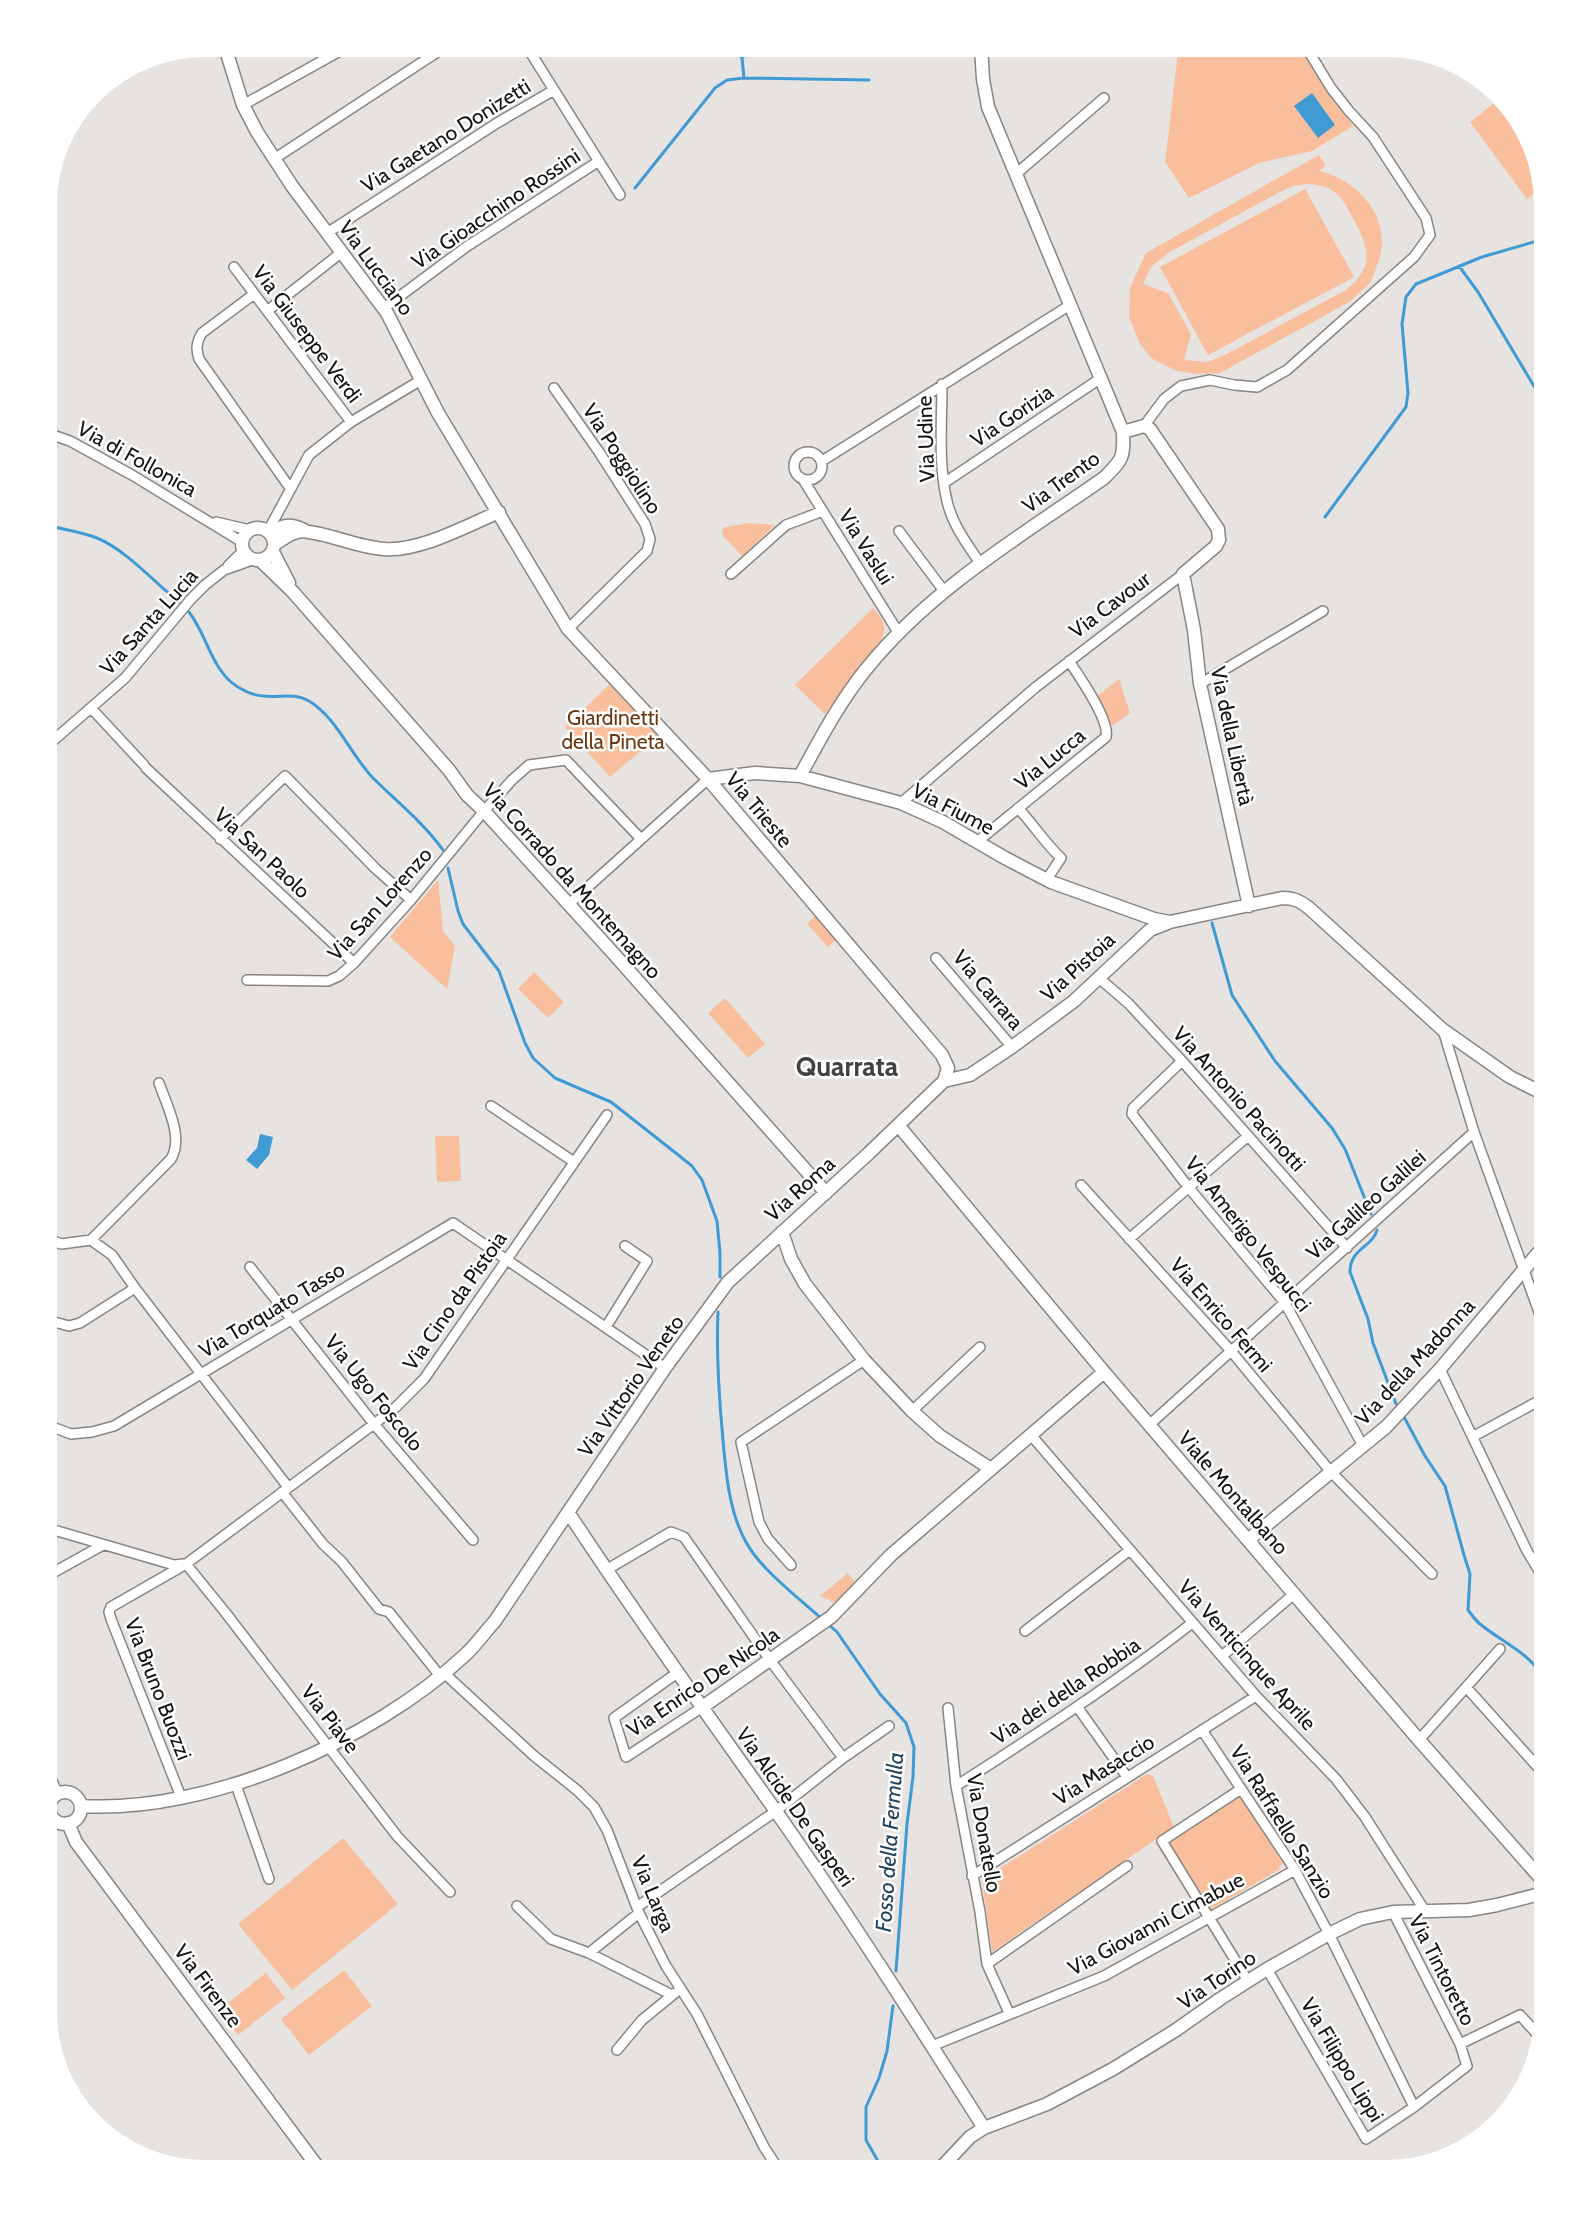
<svg xmlns="http://www.w3.org/2000/svg" width="1591" height="2217" viewBox="0 0 1591 2217" font-family="Cabin,sans-serif">
  <rect width="100%" height="100%" fill="#e6e3e1"/>
  <!-- green -->
  <path fill="#f9bf9c" fill-rule="evenodd" d="M1175,47H1301L1317,76L1353,126L1312,151L1259,163L1189,198L1165,162L1178,54Z
    M1498,100L1523,125L1540,190L1527,199L1470,122Z
    M1319,155L1326,166L1319,171C1362,181 1396,223 1376,268C1374,273 1372,280 1368,285C1363,290 1356,295 1351,301L1220,373L1197,374L1177,371L1151,358L1140,344L1129,317L1130,288L1146,253ZM1308,184C1336,186 1341,196 1353,218C1369,248 1376,268 1344,291L1225,355L1208,362L1184,360L1191,334L1168,293L1143,284L1151,267L1168,253L1280,192L1293,186Z
    M1305,189L1354,277L1208,355L1160,267Z
    M749,523L775,525L742,556L723,536L722,530L725,527Z
    M873,608C882,618 887,625 882,639L825,714L795,685Z
    M1119,679L1130,713L1112,726L1097,696Z
    M613,681L662,733L610,777L565,727Z
    M438,880L443,931L455,946L447,989L390,937Z
    M815,916L836,940L828,947L807,924Z
    M534,972L564,1002L548,1018L518,989Z
    M725,998L765,1044L748,1058L708,1013Z
    M435,1136H459L461,1181L437,1182Z
    M848,1573L855,1582L836,1603L820,1596Z
    M1147,1774L1153,1776L1174,1827L992,1952L982,1880Z
    M1240,1795L1283,1864L1279,1866L1280,1869L1208,1911L1165,1842Z
    M343,1838L398,1904L292,1990L238,1924Z
    M344,1970L372,2006L309,2055L281,2019Z
    M266,1973L285,1998L238,2035L219,2010Z"/>
  <!-- water -->
  <path fill="#409bd5" d="M1312,93L1335,125L1318,138L1294,106Z
    M260,1134L273,1137L269,1155L257,1169L246,1160L257,1148Z"/>
  <g fill="none" stroke-linecap="round" stroke-linejoin="round">
    <!-- stream -->
    <path stroke="#409bd5" stroke-width="3" d="M735,47L742,58L744,78
      M742,58L752,47
      M635,188L715,88L727,80L744,78L869,80
      M1459,266L1478,292L1544,403
      M1325,517L1406,407L1408,393L1402,324L1406,297L1416,284L1482,257L1544,239
      M47,525C64,530 80,531 97,538C126,550 154,582 179,602
      M189,612C206,634 210,663 231,682C239,689 253,696 264,696C279,698 294,692 309,701C337,718 350,754 373,778C397,802 423,822 443,850
      M448,868L458,911L463,924L499,971L525,1043L533,1058L555,1078L611,1102L677,1154L692,1166L702,1180L717,1221L720,1253V1277
      M1212,923L1232,995L1275,1061L1332,1128L1345,1149L1371,1214
      M1377,1230C1373,1247 1350,1248 1350,1272L1368,1319L1373,1343L1396,1404
      M718,1312C716,1356 719,1397 723,1440C726,1473 729,1512 746,1542C760,1569 800,1599 823,1620
      M1404,1417L1425,1456L1445,1486L1464,1555L1470,1574L1468,1610C1472,1615 1475,1620 1480,1624C1500,1641 1534,1655 1544,1680
      M828,1624L837,1632L880,1694L906,1723L914,1747L913,1777L907,1824L896,1971
      M883,2170L866,2140V2107L879,2078L887,2051L893,2006"/>
    <!-- minor casing -->
    <g stroke="#888583" stroke-width="12">
      <path id="minor" d="M527,47L620,195
        M243,105L347,47
        M274,159L439,51
        M1016,174L1104,98
        M327,233L497,123L554,90
        M234,267L351,422
        M254,294L202,333C196,343 196,349 199,359L290,488
        M384,308L466,247L599,161
        M267,311L342,252
        M942,384C942,422 938,464 947,501C952,524 967,544 980,563
        M554,388L599,452L645,524L650,539L647,551L568,629
        M1144,426L1164,399L1181,386L1210,380L1234,385L1257,387L1287,370L1414,257L1430,235L1426,218L1373,137L1349,111L1331,88L1306,47
        M47,433L70,441L132,475L242,542
        M794 466a14 14 0 1 1 28 0a14 14 0 1 1-28 0Z
        M822,461L1070,305
        M804,481L898,632
        M944,483L1101,378
        M216,522L250,530
        M268,531L309,455L351,422L421,380
        M899,531L944,591
        M228,566L243,551
        M731,574L786,525L823,511
        M1200,684L1323,611
        M91,708L144,765
        M47,746L125,678L191,599L205,585L224,570L252,560
        M146,768L354,963
        M901,803L1036,687L1183,574
        M1018,808C1034,825 1044,842 1061,858L1047,879
        M220,839L285,776L376,869L411,900
        M978,841L1106,737C1110,720 1079,676 1069,661
        M569,904L708,779
        M936,958L1012,1047
        M1100,979L1128,1003L1182,1061L1347,1248
        M247,980L328,981L339,976L354,963L411,900L484,811L512,780L529,765L566,760L641,839
        M1443,1030L1474,1132L1544,1326
        M1182,1061L1133,1108L1132,1114L1189,1188L1285,1303L1363,1446
        M491,1106L574,1162
        M1081,1185L1231,1351L1331,1472L1432,1574
        M47,1238L61,1244L91,1240L171,1159C184,1137 167,1106 159,1083
        M1129,1239L1248,1136
        M91,1240L112,1255L135,1288L288,1487
        M250,1267L374,1424L473,1540
        M47,1320L69,1326L80,1323L135,1288
        M606,1327L647,1261L625,1246
        M1440,1369L1527,1551L1544,1579
        M912,1411L980,1347
        M47,1425L71,1434L92,1432L114,1426L453,1223L665,1368
        M1149,1425L1474,1132
        M1030,1434L1256,1696L1336,1779L1365,1817L1425,1911
        M1474,1436L1544,1398
        M282,1492L323,1544L342,1562L379,1609L389,1612L440,1676
        M47,1528L174,1565L184,1564
        M186,1564L225,1612L397,1836L450,1892
        M791,1565L768,1539L759,1522L741,1442L864,1360
        M606,1570L671,1532L684,1537L770,1660L843,1758
        M47,1576L103,1545
        M1025,1631L1130,1550
        M1222,1656L1294,1594
        M444,1673L533,1755L578,1791L594,1807L607,1830L639,1913L666,1966L697,2014L764,2147L779,2170
        M677,1673L614,1718L626,1757L701,1708
        M1466,1687L1544,1774
        M948,1708L956,1786L980,1912L987,1964L1009,2013
        M1078,1708L1127,1777
        M1202,1730L1295,1870L1329,1934L1414,2107
        M1419,1740L1500,1649
        M47,1770L58,1794
        M236,1785L269,1879
        M956,1786C1037,1734 1117,1682 1192,1623
        M1241,1789L1162,1841L1248,1981
        M181,1797L111,1619L109,1612L111,1607L186,1564L374,1424L396,1407L424,1379L607,1115
        M972,1876L1256,1696
        M517,1906L551,1939L589,1953L639,1913
        M637,1907L776,1811L843,1758L889,1726
        M589,1953L672,1995
        M987,1964L1127,1866
        M1267,1969L1366,2139L1414,2107L1467,2066L1460,2044L1393,1912
        M1460,2044L1520,2015L1538,2035
        M932,2046L1104,1976L1295,1870
        M617,2050L642,2020L675,1993"/>
    </g>
    <!-- tertiary casing -->
    <g stroke="#888583" stroke-width="15">
      <path id="tertiary" d="M1123,432L1144,426L1150,429L1218,529L1219,540L1216,546L1183,574L1194,630L1200,684L1249,906
        M242 544a16 16 0 1 1 32 0a16 16 0 1 1-32 0Z
        M270,533C283,525 290,523 304,530
        M275,544L291,534L301,531C329,533 356,547 384,549C419,552 466,526 499,512
        M273,552L289,583
        M261,561L293,592L449,770L467,795L484,811L613,953L826,1193
        M800,776C820,739 840,701 867,668C932,588 1021,536 1104,478C1123,459 1124,458 1123,432L988,107L983,79L981,47
        M708,779L755,773L800,776L901,803L943,822L1005,858L1051,882L1154,919L1170,922
        M944,1081L970,1075L1012,1047L1074,1001L1150,930L1170,922L1282,898C1294,898 1300,901 1309,908L1443,1030L1510,1077L1544,1094
        M898,1125L1104,1372L1419,1740L1544,1882
        M782,1232L791,1259L805,1284L864,1360L912,1411L940,1436L991,1469
        M568,1512C634,1613 705,1711 775,1810C848,1914 916,2021 984,2128
        M1248,1540L1386,1427L1440,1369L1544,1246
        M701,1708L831,1617L891,1555L1104,1372
        M49 1808a16 16 0 1 1 32 0a16 16 0 1 1-32 0Z
        M81,1806C207,1814 373,1741 465,1655C476,1645 485,1632 495,1621L665,1368L728,1282L868,1154L944,1081L948,1068L942,1055L708,779L568,629L438,413L387,313L292,186L257,132L243,105L225,47
        M68,1823L76,1842L320,2170
        M939,2170L970,2137L984,2128L1047,2104L1113,2069L1176,2030L1220,1999L1267,1969L1329,1934L1360,1919L1393,1912L1469,1910L1497,1905L1544,1893"/>
    </g>
    <!-- minor -->
    <use href="#minor" stroke="#fff" stroke-width="9"/>
    <!-- tertiary -->
    <use href="#tertiary" stroke="#fff" stroke-width="12"/>
  </g>
  <g text-anchor="middle" stroke-width="5" stroke-linejoin="round" paint-order="stroke">
    <!-- street labels -->
    <g font-size="21" fill="#121110" stroke="#fff">
      <text transform="translate(446 136) rotate(-32)" y="7">Via Gaetano Donizetti</text>
      <text transform="translate(496 209) rotate(-34)" y="7">Via Gioacchino Rossini</text>
      <text transform="translate(376 268) rotate(54)" y="7">Via Lucciano</text>
      <text transform="translate(307 334) rotate(53)" y="7">Via Giuseppe Verdi</text>
      <text transform="translate(1012 416) rotate(-34)" y="7">Via Gorizia</text>
      <text transform="translate(926 439) rotate(-92)" y="7">Via Udine</text>
      <text transform="translate(137 459) rotate(29)" y="7">Via di Follonica</text>
      <text transform="translate(622 459) rotate(57)" y="7">Via Poggiolino</text>
      <text transform="translate(1061 482) rotate(-36)" y="7">Via Trento</text>
      <text transform="translate(866 547) rotate(58)" y="7">Via Vaslui</text>
      <text transform="translate(1110 605) rotate(-37)" y="7">Via Cavour</text>
      <text transform="translate(149 622) rotate(-48)" y="7">Via Santa Lucia</text>
      <text transform="translate(1232 736) rotate(78)" y="7">Via della Libertà</text>
      <text transform="translate(1050 759) rotate(-39)" y="7">Via Lucca</text>
      <text transform="translate(953 809) rotate(27)" y="7">Via Fiume</text>
      <text transform="translate(759 810) rotate(50)" y="7">Via Trieste</text>
      <text transform="translate(262 853) rotate(43)" y="7">Via San Paolo</text>
      <text transform="translate(572 881) rotate(48)" y="7">Via Corrado da Montemagno</text>
      <text transform="translate(380 904) rotate(-48)" y="7">Via San Lorenzo</text>
      <text transform="translate(1078 967) rotate(-42)" y="7">Via Pistoia</text>
      <text transform="translate(988 990) rotate(50)" y="7">Via Carrara</text>
      <text transform="translate(1239 1099) rotate(48)" y="7">Via Antonio Pacinotti</text>
      <text transform="translate(800 1189) rotate(-42)" y="7">Via Roma</text>
      <text transform="translate(1366 1205) rotate(-42)" y="7">Via Galileo Galilei</text>
      <text transform="translate(1248 1234) rotate(52)" y="7">Via Amerigo Vespucci</text>
      <text transform="translate(455 1301) rotate(-55)" y="7">Via Cino da Pistoia</text>
      <text transform="translate(272 1310) rotate(-31)" y="7">Via Torquato Tasso</text>
      <text transform="translate(1221 1315) rotate(49)" y="7">Via Enrico Fermi</text>
      <text transform="translate(1415 1362) rotate(-47)" y="7">Via della Madonna</text>
      <text transform="translate(631 1386) rotate(-55)" y="7">Via Vittorio Veneto</text>
      <text transform="translate(374 1393) rotate(51)" y="7">Via Ugo Foscolo</text>
      <text transform="translate(1233 1493) rotate(49)" y="7">Viale Montalbano</text>
      <text transform="translate(1247 1655) rotate(48)" y="7">Via Venticinque Aprile</text>
      <text transform="translate(703 1682) rotate(-34)" y="7">Via Enrico De Nicola</text>
      <text transform="translate(158 1689) rotate(69)" y="7">Via Bruno Buozzi</text>
      <text transform="translate(1066 1691) rotate(-34)" y="7">Via dei della Robbia</text>
      <text transform="translate(330 1719) rotate(52)" y="7">Via Piave</text>
      <text transform="translate(1104 1770) rotate(-32)" y="7">Via Masaccio</text>
      <text transform="translate(795 1807) rotate(55)" y="7">Via Alcide De Gasperi</text>
      <text transform="translate(1282 1822) rotate(58)" y="7">Via Raffaello Sanzio</text>
      <text transform="translate(984 1833) rotate(80)" y="7">Via Donatello</text>
      <text transform="translate(653 1894) rotate(67)" y="7">Via Larga</text>
      <text transform="translate(1156 1924) rotate(-28)" y="7">Via Giovanni Cimabue</text>
      <text transform="translate(1442 1970) rotate(63)" y="7">Via Tintoretto</text>
      <text transform="translate(1217 1980) rotate(-34)" y="7">Via Torino</text>
      <text transform="translate(208 1986) rotate(53)" y="7">Via Firenze</text>
      <text transform="translate(1342 2060) rotate(59)" y="7">Via Filippo Lippi</text>
    </g>
    <!-- park labels -->
    <g font-size="21" fill="#6c3610" stroke="#fff">
      <text x="613" y="725">Giardinetti<tspan x="613" dy="24">della Pineta</tspan></text>
    </g>
    <!-- water labels -->
    <g font-size="22" font-style="italic" fill="#1f445d" stroke="#fff">
      <text transform="translate(889 1842) rotate(-86)" y="8">Fosso della Fermulla</text>
    </g>
    <!-- district labels -->
    <g font-size="27" font-weight="bold" fill="#43403f" stroke="#fff">
      <text x="847" y="1076">Quarrata</text>
    </g>
  </g>
  <!-- crop -->
  <path d="M0 0H1591V2217H0ZM205 57H1386A148 148 0 0 1 1534 205V2012A148 148 0 0 1 1386 2160H205A148 148 0 0 1 57 2012V205A148 148 0 0 1 205 57Z" fill="#fff" fill-rule="evenodd"/>
</svg>
